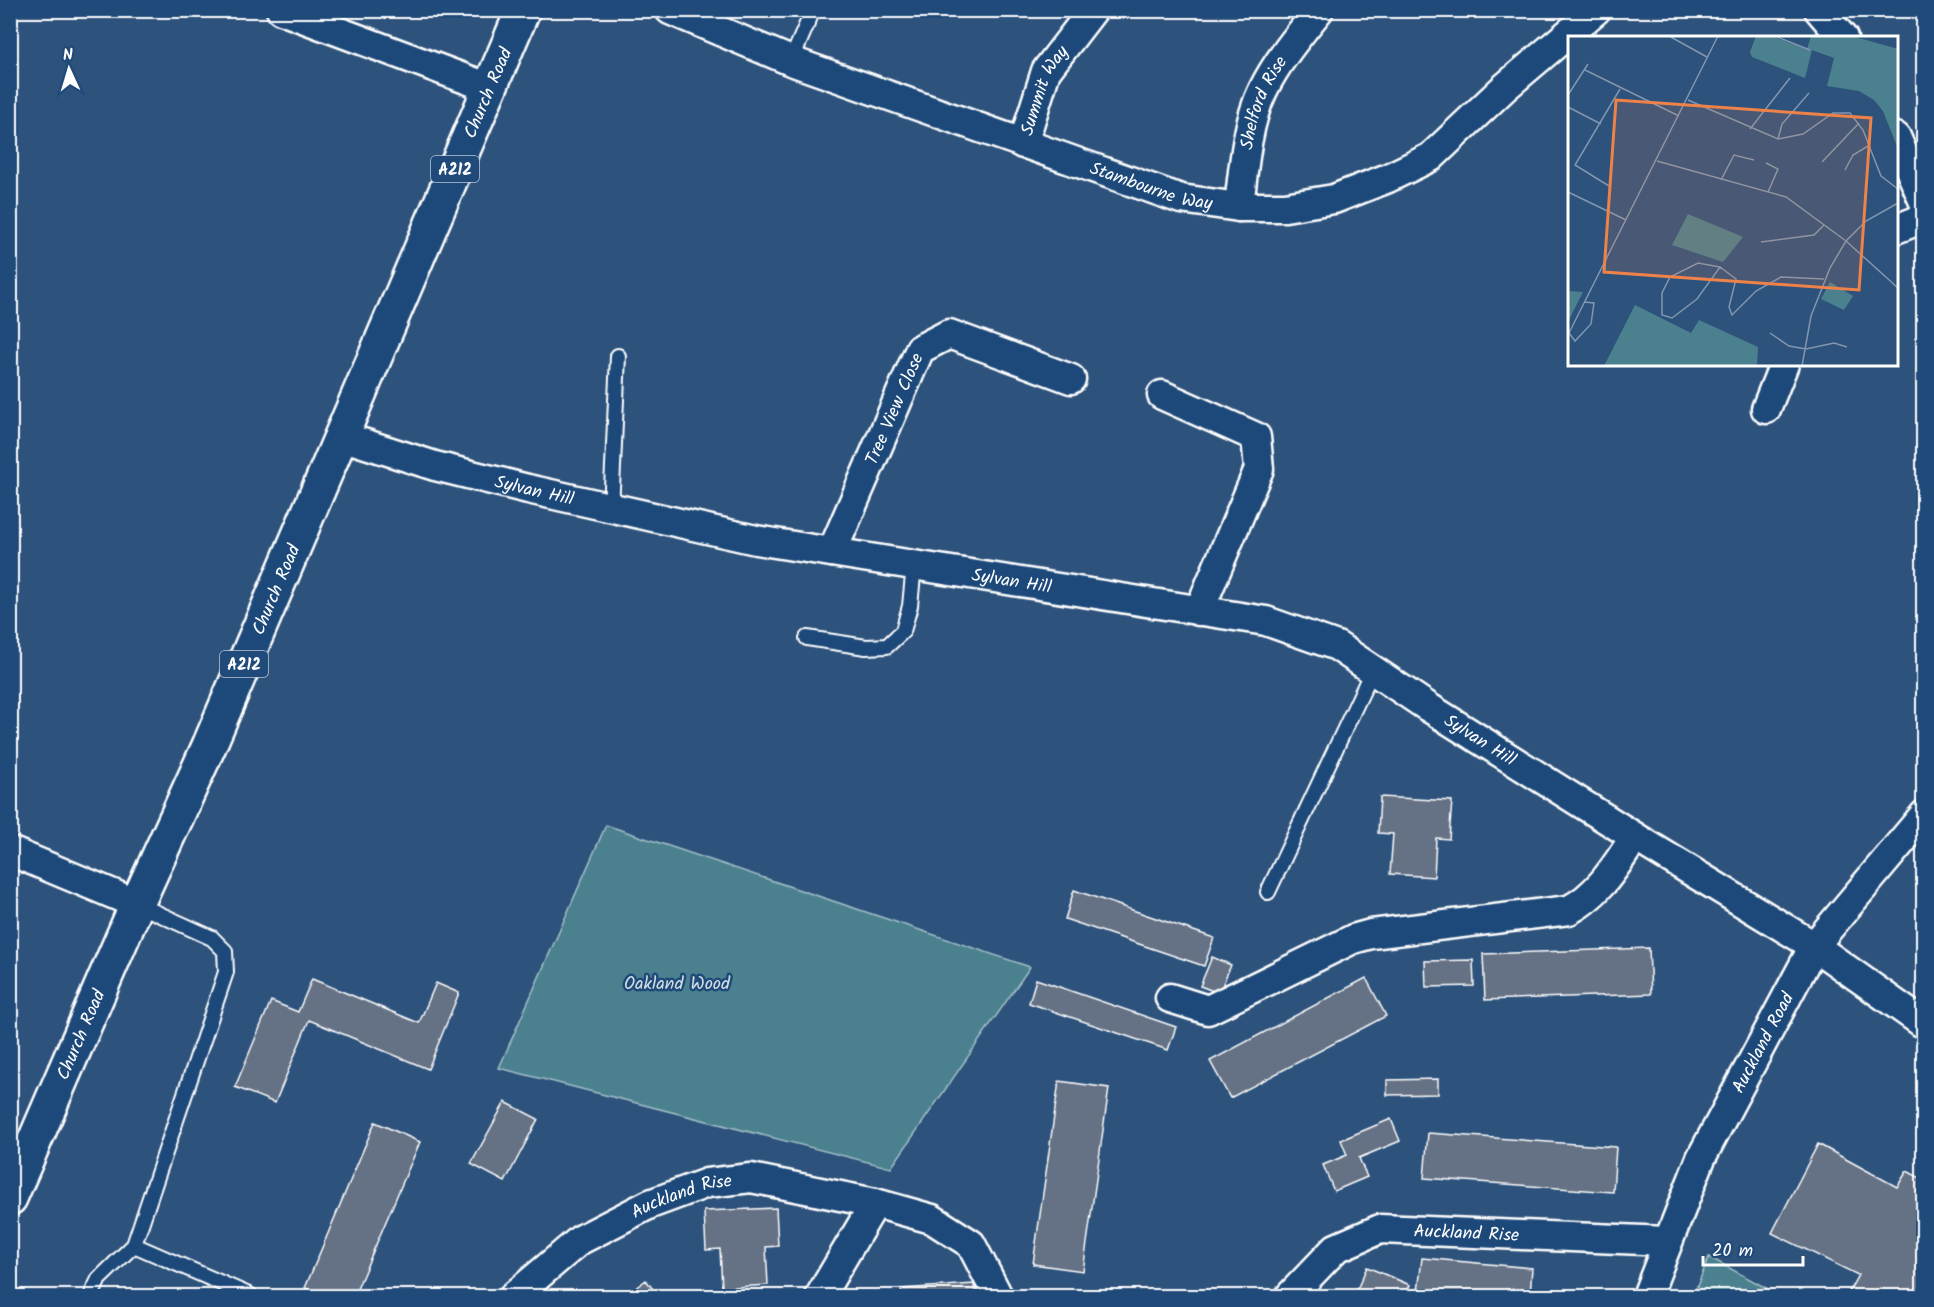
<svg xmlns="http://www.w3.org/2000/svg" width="1934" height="1307" viewBox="0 0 1934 1307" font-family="Kalam,sans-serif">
  <rect width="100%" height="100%" fill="#2d527c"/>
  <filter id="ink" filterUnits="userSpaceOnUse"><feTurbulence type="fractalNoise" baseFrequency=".0167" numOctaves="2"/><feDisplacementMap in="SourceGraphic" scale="12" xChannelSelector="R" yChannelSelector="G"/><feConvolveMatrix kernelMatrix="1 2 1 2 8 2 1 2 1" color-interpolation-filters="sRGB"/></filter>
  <g filter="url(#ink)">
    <!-- green -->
    <path fill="#4b818f" stroke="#a5c0c7" stroke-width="1.5" d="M606,825L1030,967L891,1168L499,1068Z
      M1709,1257L1781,1296H1693Z"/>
    <!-- building -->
    <path fill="#657184" stroke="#fff" stroke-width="1.5" d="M1380,797L1452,801L1449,839L1436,838L1434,877L1390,874L1393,834L1378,833Z
      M1074,890L1214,938L1204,966L1065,919Z
      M1649,948L1651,994L1485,1000L1483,954Z
      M1212,957L1231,965L1219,993L1200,986Z
      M1473,960L1474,986L1426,987L1425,961Z
      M1366,978L1386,1016L1230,1098L1210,1061Z
      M312,979L419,1023L436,983L459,993L428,1069L309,1020L275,1103L235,1087L271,1001L298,1012Z
      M1036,979L1176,1027L1168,1050L1029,1003Z
      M1438,1079V1094L1387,1095V1080Z
      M1059,1081L1109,1088L1083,1271L1033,1264Z
      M505,1102L538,1119L505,1182L471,1164Z
      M1391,1119L1400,1141L1359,1158L1367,1177L1334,1191L1323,1165L1347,1155L1341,1140Z
      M375,1122L420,1142L354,1296H326L305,1288Z
      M1428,1133L1616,1147L1613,1192L1424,1178Z
      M1818,1144L1897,1187L1907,1171L1924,1180V1296H1849L1847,1295L1858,1275L1772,1233Z
      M776,1208L778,1246L766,1247L768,1285L722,1288L720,1249L706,1250L704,1211Z
      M1422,1258L1532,1268L1530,1296H1465L1418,1292Z
      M1367,1267L1410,1285L1405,1296H1354Z
      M646,1280L658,1296H624L642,1283Z
      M974,1284L975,1296H902L901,1289Z"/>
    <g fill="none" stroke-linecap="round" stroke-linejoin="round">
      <!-- service casing -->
      <g stroke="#fff" stroke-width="18">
        <path id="service" d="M791,61L813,10
          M611,510L618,356
          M807,638L866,647L887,646L903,631L910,606L914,565
          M1268,892L1373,669
          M134,1245L251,1296
          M91,1296L99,1279L134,1245L226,972L225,951L212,938L137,904"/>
      </g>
      <!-- minor casing -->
      <g stroke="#fff" stroke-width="33">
        <g id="minor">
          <path d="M281,10L490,88"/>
          <path id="s1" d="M670,10L791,61L1181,199L1239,207H1285L1334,199L1388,178L1431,157L1504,88L1596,10"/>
          <path d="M1819,10L1843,38"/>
          <path d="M1896,137L1924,202"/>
          <path id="s2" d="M1023,144L1046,71L1093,10"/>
          <path id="s3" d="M1239,207C1243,171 1247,122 1263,90C1277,61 1299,35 1319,10"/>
          <path d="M1896,229L1924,218"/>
          <path d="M1162,395L1256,437L1259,469L1199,611"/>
          <path d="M1766,409L1784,364"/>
          <path id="s4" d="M341,436L435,466L528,489L756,540L1266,621L1337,646L1428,707L1635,837L1814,946L1924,1024"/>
          <path id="s5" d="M832,552L920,349L949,334L1071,379"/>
          <path d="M10,851L137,904"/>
          <path d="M1170,998L1208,1010L1353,939L1371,934L1569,910C1600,894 1616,865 1635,837"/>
          <path id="s6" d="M514,1296L580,1240L650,1204L707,1183L751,1178L875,1203"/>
          <path d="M820,1296L875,1203L932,1219L971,1244L998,1296"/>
          <path id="s7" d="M1290,1296L1336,1248L1380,1229L1667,1241"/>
          <path id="s8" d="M1647,1296L1701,1158L1814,946L1924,815"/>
        </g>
      </g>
      <!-- primary casing -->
      <g stroke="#fff" stroke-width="38">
        <g id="primary">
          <path id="s9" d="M10,1198L137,904L209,746L523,10"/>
        </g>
      </g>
      <!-- service -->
      <use href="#service" stroke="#1f4a7a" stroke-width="14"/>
      <!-- minor -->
      <use href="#minor" stroke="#1f4a7a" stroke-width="28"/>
      <!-- primary -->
      <use href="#primary" stroke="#1f4a7a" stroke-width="33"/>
    </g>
  </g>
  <g text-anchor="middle" stroke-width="5" stroke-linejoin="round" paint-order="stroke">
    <!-- shield labels -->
    <g fill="#1f4a7a" stroke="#bcc9d7" stroke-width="1.5">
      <rect x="431" y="156" width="48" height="26" rx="4.5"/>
      <rect x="220" y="651" width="48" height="26" rx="4.5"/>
    </g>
    <g font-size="16" font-weight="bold" fill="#fff">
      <text x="455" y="175">A212</text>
      <text x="244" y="670">A212</text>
    </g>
    <!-- street labels -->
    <g font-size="18" fill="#fff" stroke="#1f4a7a">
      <text dy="6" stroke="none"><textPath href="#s9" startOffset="1204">Church Road</textPath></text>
      <text dy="6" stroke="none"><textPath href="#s2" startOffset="58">Summit Way</textPath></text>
      <text dy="6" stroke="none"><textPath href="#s3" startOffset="108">Shelford Rise</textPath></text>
      <text dy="6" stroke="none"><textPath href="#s1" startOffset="513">Stambourne Way</textPath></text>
      <text dy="6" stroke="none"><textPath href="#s5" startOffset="156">Tree View Close</textPath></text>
      <text dy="6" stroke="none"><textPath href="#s4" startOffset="201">Sylvan Hill</textPath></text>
      <text dy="6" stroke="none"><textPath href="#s4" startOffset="687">Sylvan Hill</textPath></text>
      <text dy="6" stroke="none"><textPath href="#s9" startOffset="664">Church Road</textPath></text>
      <text dy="6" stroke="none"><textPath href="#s4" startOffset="1191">Sylvan Hill</textPath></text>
      <text dy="6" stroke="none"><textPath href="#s9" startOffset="178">Church Road</textPath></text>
      <text dy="6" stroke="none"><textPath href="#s8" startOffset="279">Auckland Road</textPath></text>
      <text dy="6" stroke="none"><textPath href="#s6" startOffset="198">Auckland Rise</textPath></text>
      <text dy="6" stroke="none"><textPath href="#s7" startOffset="201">Auckland Rise</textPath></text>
    </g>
    <!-- park labels -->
    <g font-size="18" fill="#d2e0e3" stroke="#1f4a7a">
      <text x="677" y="989">Oakland Wood</text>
    </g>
  </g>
  <!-- overview -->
  <g transform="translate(1568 36)">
    <rect width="330" height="330" fill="#2d527c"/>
    <path d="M188,0H203L239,13L243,0H284L330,13V113L315,75L306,64L291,55L259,50L266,22L244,14L237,42L184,21L182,16ZM120,178L144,188L175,201L155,226L104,209ZM262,246L285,260L276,274L253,263ZM0,255L15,256L0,286ZM67,269L123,297L131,284L190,311L189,330H36Z" fill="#4b818f"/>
    <path fill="none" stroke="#8197b0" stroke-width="1.5" d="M101,0L139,21M207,0L242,14M17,34L111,80M0,59L20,28M120,64L210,103L235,98L265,77H282L295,94L313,140L330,153M0,71L33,88M182,93L222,42M210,103L214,88L241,57M89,125L218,161L278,205L330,252M254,126L291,87M198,127L210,133L200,156M277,134L285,119L300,110M153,144L166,119L186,124M41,150L7,129L52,53M0,156L58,184M193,206L246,199L256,189M152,231L130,227L102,241L94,257V279L104,282L129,263L152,231L168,243L161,271L164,279L188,255L213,241L256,243M1,297L7,305L23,288L26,267L16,266M202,297L221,310L238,313L266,307L279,311M0,299L150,0M234,330L243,280L262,232L278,205L298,185L330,167"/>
    <path fill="#ee8249" fill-opacity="0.15" stroke="#ee8249" stroke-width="3" d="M48,64L303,82L291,254L36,236Z"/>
    <rect width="330" height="330" fill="none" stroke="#fff" stroke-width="3"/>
  </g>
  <!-- margin -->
  <rect width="1934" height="1307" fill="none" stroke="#1f4a7a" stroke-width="36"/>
  <rect x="18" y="18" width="1898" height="1271" fill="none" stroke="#fff" stroke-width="2" filter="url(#ink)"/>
  <!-- north arrow -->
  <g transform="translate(69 69) rotate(356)" stroke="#1f4a7a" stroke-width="4.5" paint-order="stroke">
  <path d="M0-4.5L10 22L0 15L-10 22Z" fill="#ffffff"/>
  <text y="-9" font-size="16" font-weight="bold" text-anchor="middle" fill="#ffffff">N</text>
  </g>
  <!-- scale -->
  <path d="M1703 1256v9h100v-9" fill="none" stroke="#ffffff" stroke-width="3"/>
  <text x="1712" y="1256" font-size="18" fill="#ffffff" stroke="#1f4a7a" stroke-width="4.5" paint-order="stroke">20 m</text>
</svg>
